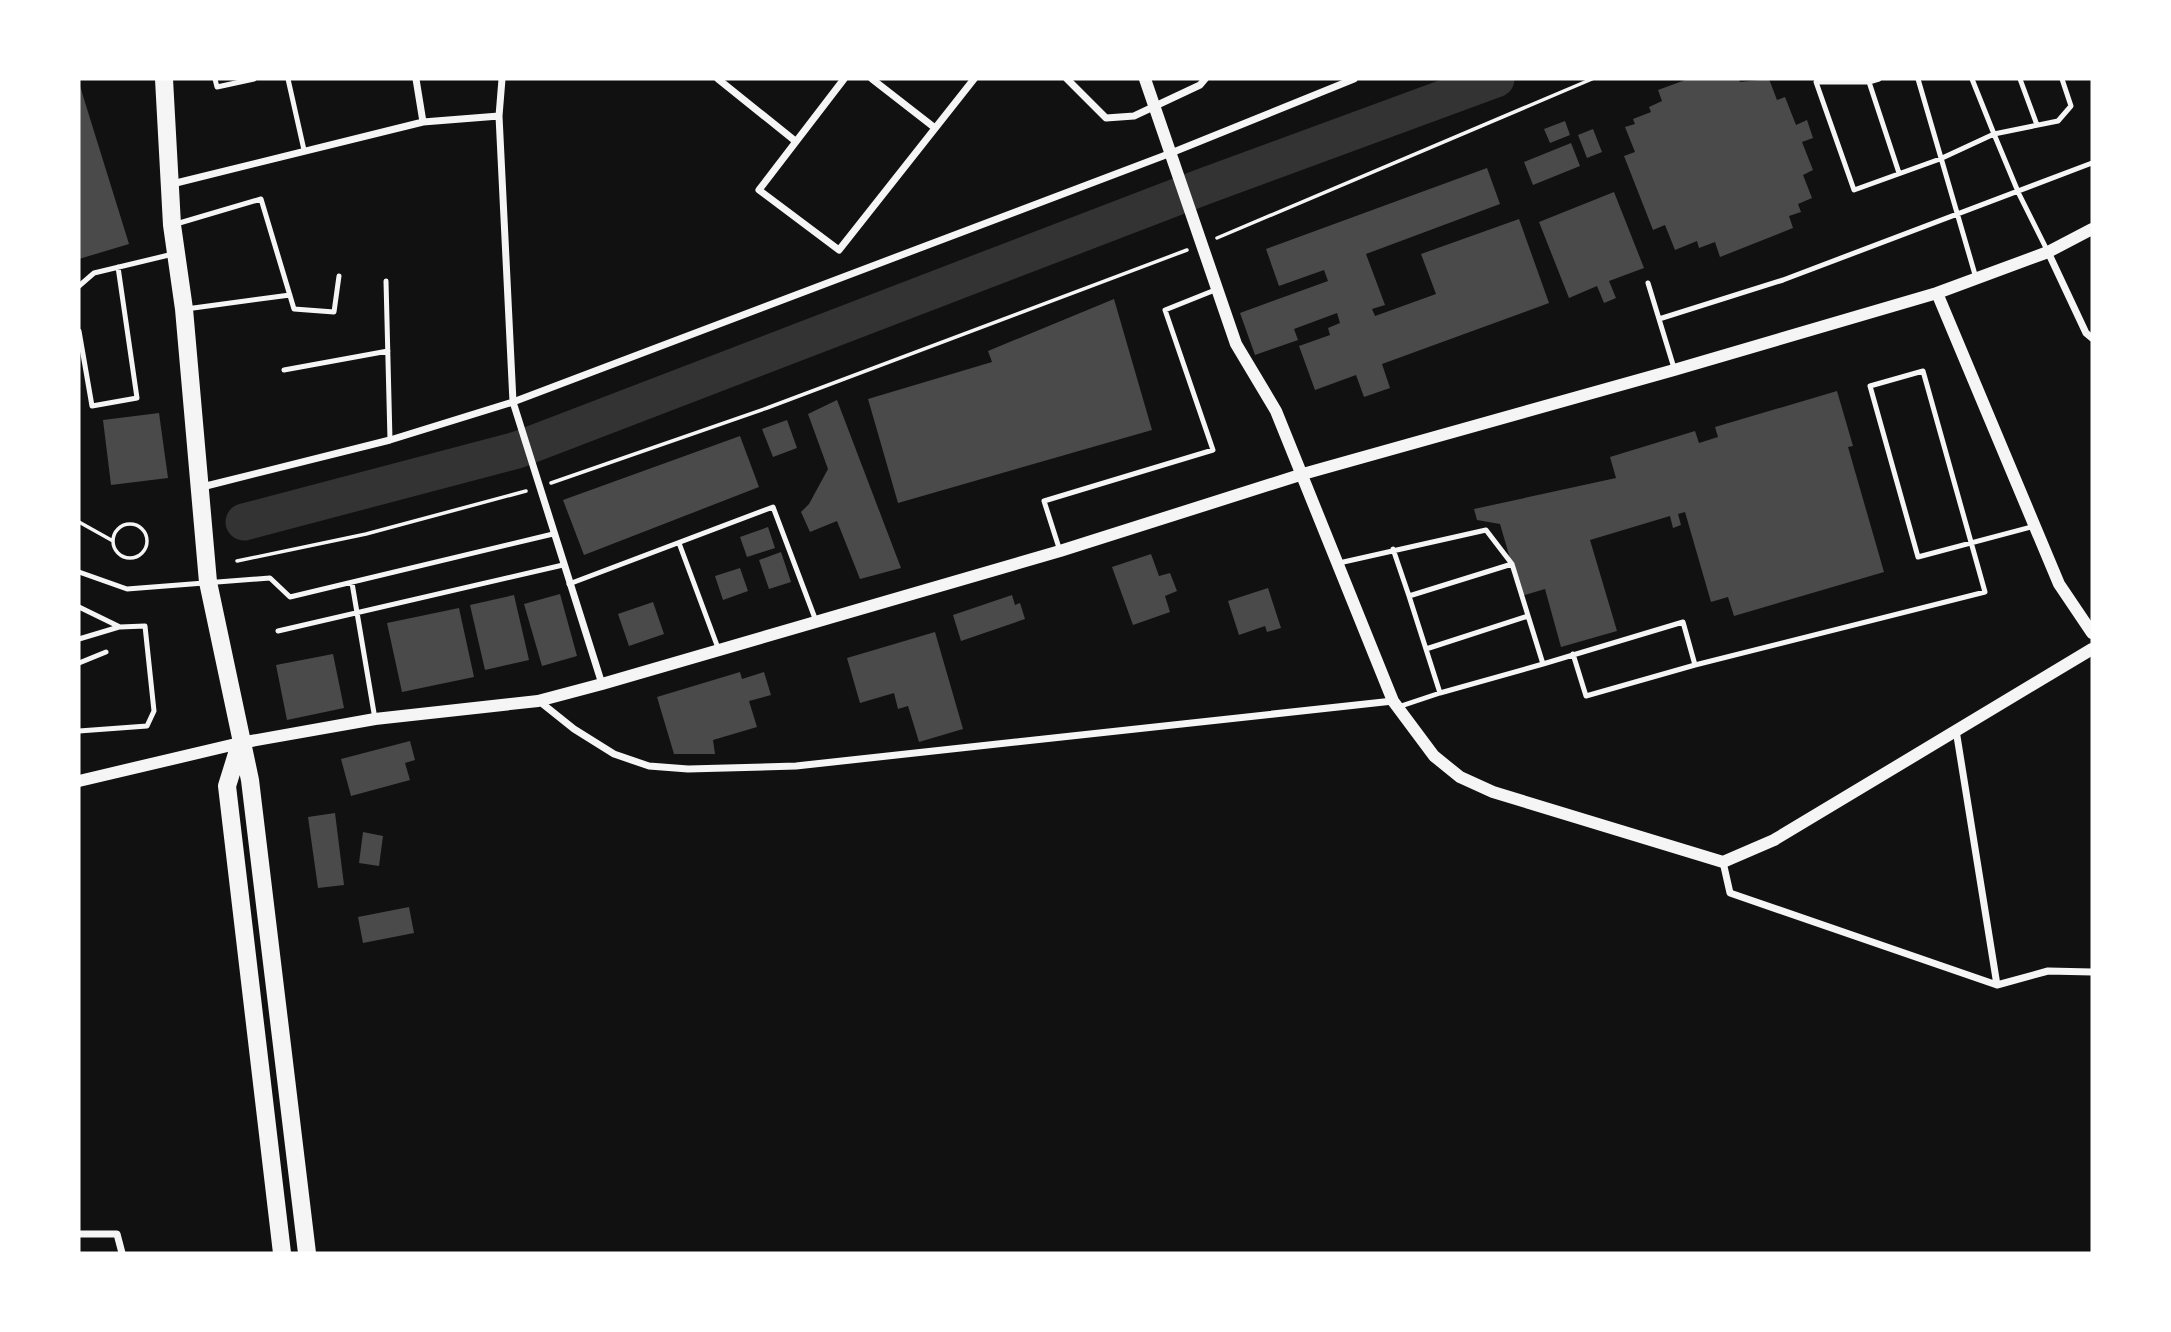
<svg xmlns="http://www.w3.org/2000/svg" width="2171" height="1332" viewBox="0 0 2171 1332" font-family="'Times New Roman',serif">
  <rect width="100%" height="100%" fill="#111"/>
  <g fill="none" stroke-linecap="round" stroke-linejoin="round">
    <!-- river -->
    <path stroke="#333" stroke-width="37" d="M244,522L517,450L1205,186L1496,79"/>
  </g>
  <!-- building -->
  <path fill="#4a4a4a" d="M1688,79H1739L1740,82L1769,79L1777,100L1785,97L1796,125L1807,120L1813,138L1802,142L1813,170L1803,175L1812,198L1798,204L1801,212L1789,216L1793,228L1720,257L1715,242L1699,248L1697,241L1675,250L1665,225L1653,230L1624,156L1635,152L1625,127L1635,124L1633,119L1651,112L1649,107L1662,101L1658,90Z
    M79,83L129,244L79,259Z
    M1565,121L1570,135L1550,143L1544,129Z
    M1593,129L1602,152L1587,158L1578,135Z
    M1571,143L1580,166L1533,185L1524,162Z
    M1487,168L1500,204L1366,254L1385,305L1372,309L1375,316L1436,294L1421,254L1519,219L1549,303L1382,364L1390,388L1364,397L1356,375L1315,390L1299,346L1330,335L1328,328L1340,323L1337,313L1294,329L1298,340L1255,355L1240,313L1328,281L1324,270L1279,286L1266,249Z
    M1614,192L1644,268L1609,281L1616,298L1604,303L1597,286L1569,298L1539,222Z
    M1114,299L1152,430L898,503L868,399L992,362L988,351Z
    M1837,391L1853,446L1848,447L1884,572L1734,616L1728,597L1711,602L1685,512L1678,514L1681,525L1673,528L1670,516L1590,540L1617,631L1561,647L1545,589L1521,596L1500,524L1477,520L1474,509L1616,478L1610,457L1695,431L1699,443L1718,437L1715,427Z
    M837,400L901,568L860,579L837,521L810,532L801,512L809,504L828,469L808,414Z
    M159,413L168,478L111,485L103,420Z
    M787,420L797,448L773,457L762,429Z
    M740,436L759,487L584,555L563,500Z
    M768,527L775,548L747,557L740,537Z
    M781,552L791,582L769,589L759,560Z
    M1151,554L1159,576L1170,573L1177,591L1165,596L1170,612L1133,625L1112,567Z
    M740,568L748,591L723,600L715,576Z
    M1268,588L1281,628L1267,632L1265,626L1239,635L1228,601Z
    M560,594L577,656L542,666L524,604Z
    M514,595L529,660L485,670L470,605Z
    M1012,595L1015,605L1020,603L1025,619L961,641L953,615Z
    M653,602L664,634L629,646L618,614Z
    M459,608L474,677L402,692L387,623Z
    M935,632L963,729L919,742L908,706L898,709L894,693L860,703L847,658Z
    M333,654L344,708L287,720L276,665Z
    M740,672L742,679L764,672L771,695L749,701L757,727L713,740L715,754H674L657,697Z
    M410,741L415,760L405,763L410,780L351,796L341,759Z
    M335,813L344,885L318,888L308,817Z
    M363,832L383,836L379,866L359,863Z
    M409,907L414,933L363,943L358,917Z"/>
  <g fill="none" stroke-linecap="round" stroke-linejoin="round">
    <!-- path -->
    <path stroke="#f5f5f5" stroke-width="3.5" d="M1217,238L1592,79
      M551,483L767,408L1187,250
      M79,522L113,541
      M113 541a17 17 0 1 1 34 0a17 17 0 1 1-34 0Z
      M237,561L366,534L526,491"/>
    <!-- service -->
    <path stroke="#f5f5f5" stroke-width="5" d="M215,79L217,87L254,79
      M288,79L304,150
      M1879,79L1869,82H1816L1854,190L1940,159L1994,134L2019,194L2048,252
      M1918,79L1976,278
      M1972,79L1994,134L2058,121L2071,106L2062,79
      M2020,79L2037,125
      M1869,82L1899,173
      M176,224L261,199L294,309L334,312L339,276
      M386,281L390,440
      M1648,283L1659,319
      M79,286L94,273L173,254
      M186,309L290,295
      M79,331L92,406L137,398L118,267
      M1674,368L1659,319L1783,280L2092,163
      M284,370L388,351
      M679,543L718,648
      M1060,551L1044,501L1213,450L1165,310L1215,290
      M1339,563L1486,530L1512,564L1409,596L1393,549
      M79,572L127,589L270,578L290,597L553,534
      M352,583L375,719
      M569,584L773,507L816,621
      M79,607L120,627L145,626L154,711L147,726L79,731
      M278,631L563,565
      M79,639L119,627
      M1426,649L1528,616
      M79,663L106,652
      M1543,664L1683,622L1695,665L1586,696L1573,654
      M1695,665L1985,592L1923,371L1870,386L1918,557L2035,526
      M1440,693L1543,664L1512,564
      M1398,707L1440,693L1409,596"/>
    <!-- minor -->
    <path stroke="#f5f5f5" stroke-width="7" d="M416,79L423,122
      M502,79L499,116L513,402L602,684
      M718,79L794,140
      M844,79L759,190L839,250L974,79
      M872,79L935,128
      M1067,79L1106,118L1134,116L1200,85L1205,79
      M172,184L423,122L499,116
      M2048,252L2086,333L2092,338
      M202,487L390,440L513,402L1171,153L1354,79
      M539,701L574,729L614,754L649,766L688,769L796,766L1393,701
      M1956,730L1997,985
      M1723,862L1730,893L1997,985L2048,971L2092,972
      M79,1234H117L122,1253"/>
    <!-- tertiary -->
    <path stroke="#f5f5f5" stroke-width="12" d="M1145,79L1236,344L1276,411L1393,701L1434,756L1460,777L1493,792L1723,862L1774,840L2092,649
      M1937,293L2059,584L2092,633
      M79,781L240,743L375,719L538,701L602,684L1060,551L1303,474L1674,370L1937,293L2048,252L2092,229"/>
    <!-- primary -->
    <path stroke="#f5f5f5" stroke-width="18" d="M164,79L172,225L184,309L208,582L250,780L307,1253
      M240,744L227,786L282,1253"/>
  </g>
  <!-- border -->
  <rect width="2171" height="1332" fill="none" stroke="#ffffff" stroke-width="161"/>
</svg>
